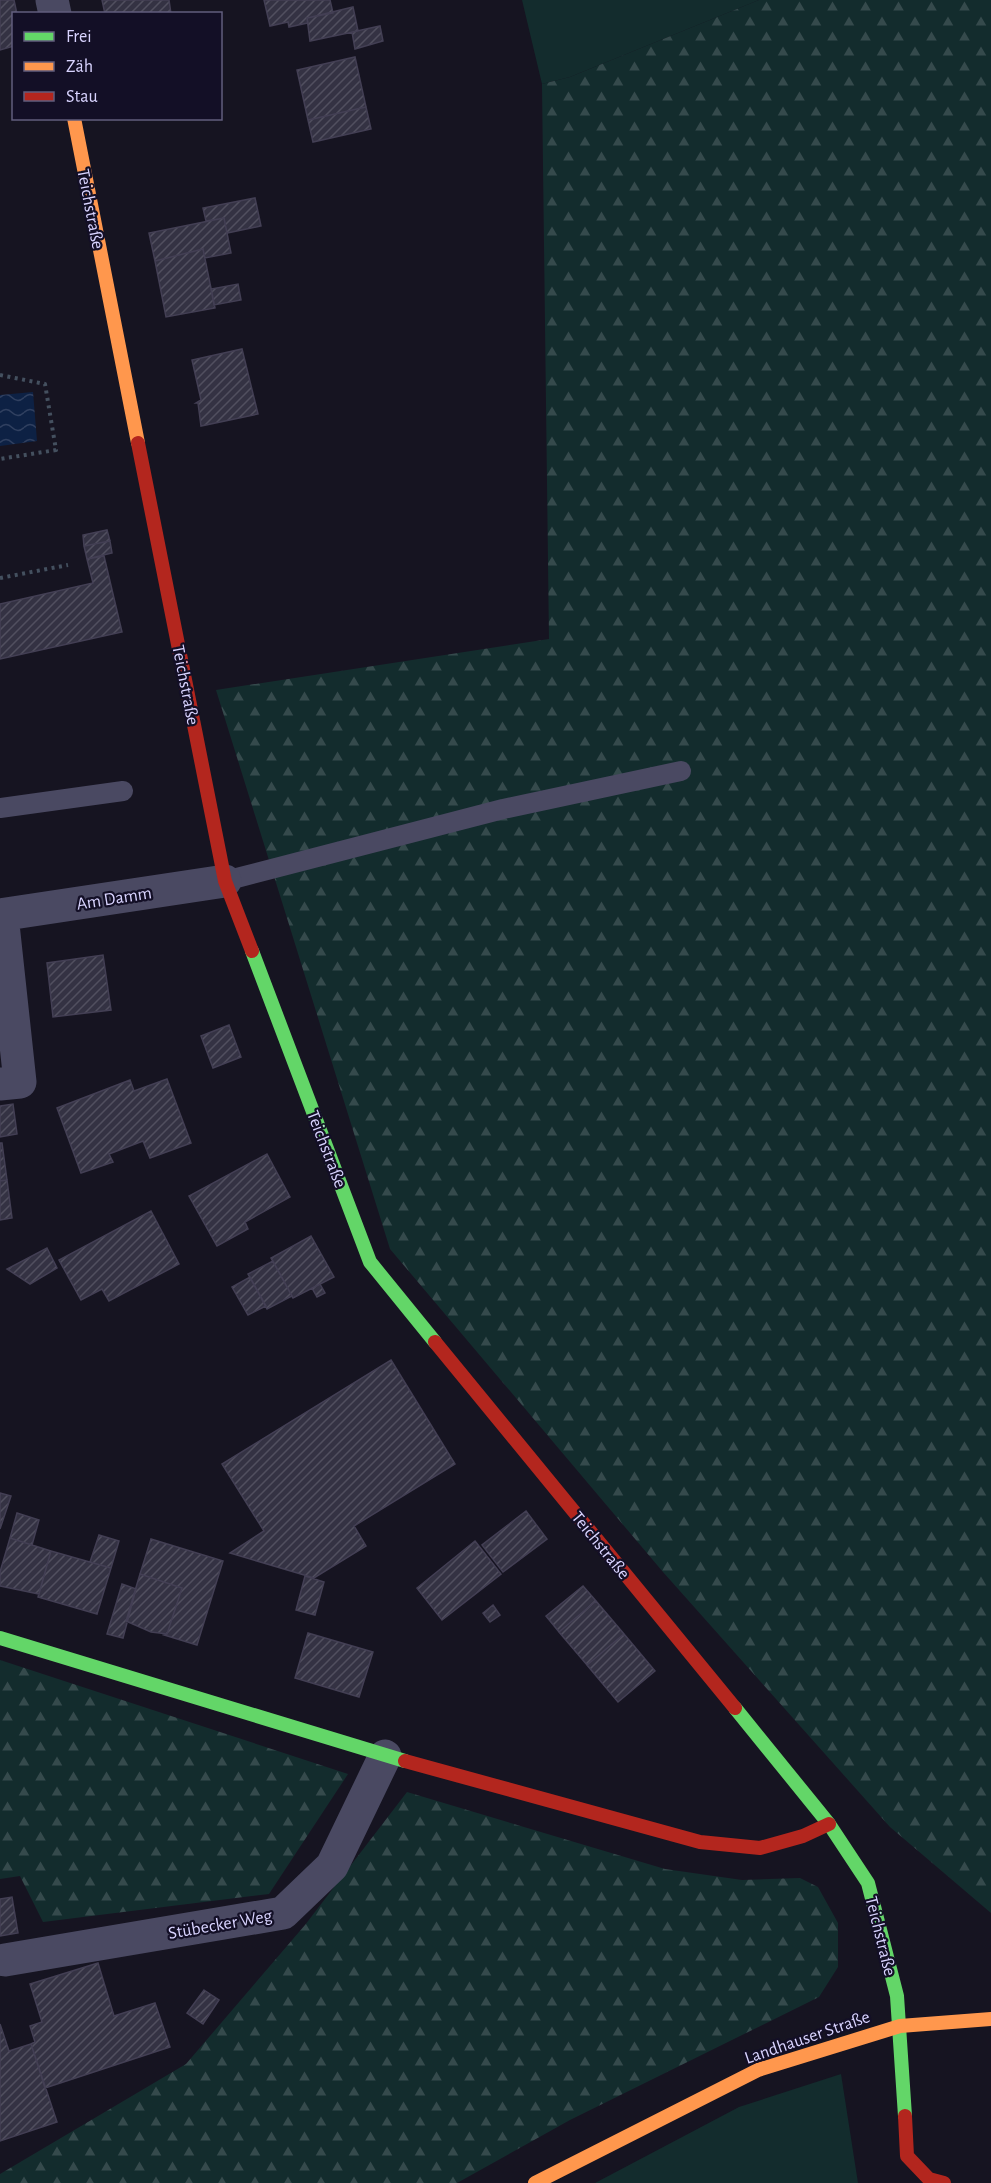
<svg xmlns="http://www.w3.org/2000/svg" width="991" height="2183" viewBox="0 0 991 2183" font-family="'Alegreya Sans',sans-serif">
  <defs>
    <pattern id="forest-firs" width="22" height="20" patternUnits="userSpaceOnUse" patternTransform="scale(1.5)"><rect width="22" height="20" fill="#132c2d"/><path d="M5 1l3.5 6h-7zM16 11l3.5 6h-7z" fill="#354a4c"/></pattern>
    <pattern id="water-waves" width="16" height="10" patternUnits="userSpaceOnUse" patternTransform="scale(1.5)"><rect width="16" height="10" fill="#0d2144"/><path d="M0 5q4-4 8 0t8 0" fill="none" stroke="#304060"/></pattern>
    <pattern id="building-hatch" width="6" height="6" patternUnits="userSpaceOnUse" patternTransform="scale(1.5)"><rect width="6" height="6" fill="#343243"/><path d="M-1 1l2-2M0 6l6-6M5 7l2-2" fill="none" stroke="#514f5f"/></pattern>
  </defs>
  <rect width="100%" height="100%" fill="#161421"/>
  <!-- green -->
  <path fill="#132c2d" d="M522,0H759L570,77L542,84Z
    M841,2074L858,2183H595L739,2107Z"/>
  <!-- forest -->
  <path fill="url(#forest-firs)" d="M759,0H991V1913L890,1827L663,1572L390,1249L216,690L549,639L542,84L570,77Z
    M0,1660L348,1774L269,1894L43,1922L20,1876L0,1879Z
    M407,1792L665,1869L742,1880L800,1878L818,1887L838,1923V1967L819,1997L570,2120L457,2183H0V2174L186,2064L305,1925Z"/>
  <!-- water -->
  <path fill="url(#water-waves)" d="M33,392L37,441L0,446V395Z"/>
  <!-- building -->
  <path fill="url(#building-hatch)" stroke="#433f54" stroke-width="1.5" d="M0,0H14L17,14H14V46L0,50Z
    M102,0H169L171,14H105Z
    M264,0H330L333,13L307,18L308,23L289,27L288,22L270,26Z
    M353,7L358,31L310,41L307,18Z
    M380,26L383,41L355,49L352,32Z
    M355,57L366,107L308,120L297,70Z
    M366,107L371,129L313,142L308,120Z
    M255,198L261,226L227,233L224,218L206,221L203,208Z
    M224,218L231,253L205,258L203,249L155,261L149,233Z
    M203,249L215,308L166,317L155,261Z
    M238,284L241,300L214,305L211,289Z
    M242,349L258,414L201,426L198,403H196L201,400L192,360Z
    M107,530L110,541L84,546L83,535Z
    M110,541L112,553L87,559L84,546Z
    M104,556L122,632L0,659V604L93,583L87,559Z
    M103,955L111,1010L53,1017L47,963Z
    M229,1025L241,1057L213,1068L201,1036Z
    M167,1079L191,1143L150,1158L143,1141L109,1154L113,1162L81,1173L57,1108L130,1080L134,1091Z
    M13,1104L17,1134L0,1137V1106Z
    M0,1143H2L7,1180L0,1181Z
    M267,1154L290,1197L245,1222L248,1229L217,1246L189,1196Z
    M7,1180L12,1218L0,1220V1181Z
    M151,1211L179,1264L109,1301L102,1289L81,1300L59,1260Z
    M311,1236L334,1277L293,1298L271,1258Z
    M47,1248L57,1268L30,1284L7,1269Z
    M273,1261L292,1296L267,1309L248,1274Z
    M250,1277L266,1306L248,1315L232,1287Z
    M320,1284L325,1293L317,1297L312,1288Z
    M391,1360L455,1464L354,1526L366,1546L314,1578L230,1553L264,1531L222,1464Z
    M0,1493L11,1496L0,1529Z
    M526,1511L547,1539L503,1572L482,1545Z
    M17,1513L39,1520L32,1545L10,1538Z
    M99,1535L119,1541L111,1568L90,1562Z
    M10,1538L51,1551L39,1594L0,1586V1572Z
    M151,1539L223,1561L197,1645L164,1635L167,1634L182,1588L140,1574Z
    M475,1541L501,1574L442,1620L417,1588Z
    M51,1551L111,1568L97,1614L38,1597Z
    M140,1574L182,1588L167,1634L151,1632L126,1621Z
    M305,1576L324,1582L315,1615L296,1610Z
    M122,1584L136,1589L123,1638L107,1634Z
    M583,1586L596,1601L559,1632L546,1616Z
    M596,1601L624,1634L587,1665L559,1632Z
    M493,1605L500,1615L490,1622L483,1613Z
    M308,1633L373,1652L359,1697L295,1678Z
    M624,1634L655,1671L618,1702L587,1665Z
    M12,1897L18,1933L0,1936V1899Z
    M98,1963L114,2016L155,2003L170,2047L45,2088L31,2044L35,2042L30,2026L42,2022L30,1984Z
    M204,1990L219,2000L203,2024L187,2013Z
    M0,2024L9,2051L31,2044L57,2122L0,2141Z"/>
  <g fill="none" stroke-linecap="round" stroke-linejoin="round">
    <!-- path -->
    <path stroke="#44505f" stroke-width="4" stroke-dasharray="3 4.5" stroke-linecap="butt" d="M0,375L45,384L56,450L0,459
      M0,578L68,565"/>
    <!-- lane -->
    <path stroke="#4a4962" stroke-width="20" d="M0,808L123,791
      M225,881L503,809L681,771"/>
    <!-- street -->
    <path stroke="#4a4962" stroke-width="33" d="M52,0L55,14
      M0,915L225,881
      M0,1084L20,1082L2,915
      M5,1960L283,1913L332,1866L385,1756"/>
    <!-- fast -->
    <path stroke="#63d668" stroke-width="14" d="M252,951L370,1262L435,1342
      M0,1638L405,1761
      M735,1708L829,1824L868,1883L897,1996L905,2116"/>
    <!-- slow -->
    <path stroke="#ff974d" stroke-width="14" d="M74,118L138,443
      M535,2183L758,2070L900,2026L991,2019"/>
    <!-- jam -->
    <path stroke="#b3261e" stroke-width="14" d="M138,443L225,881L252,951
      M435,1342L735,1708
      M405,1761L700,1842L760,1848L803,1836L829,1824
      M905,2116L907,2156L929,2179L944,2183"/>
  </g>
  <g text-anchor="middle" stroke-width="4.5" stroke-linejoin="round" paint-order="stroke">
    <!-- street labels -->
    <g font-size="18" fill="#d9d4ff" stroke="#130f26">
      <text transform="translate(91 209) rotate(79)" y="6">Teichstraße</text>
      <text transform="translate(186 685) rotate(79)" y="6">Teichstraße</text>
      <text transform="translate(114 898) rotate(-9)" y="6">Am Damm</text>
      <text transform="translate(327 1149) rotate(69)" y="6">Teichstraße</text>
      <text transform="translate(601 1545) rotate(51)" y="6">Teichstraße</text>
      <text transform="translate(220 1924) rotate(-10)" y="6">Stübecker Weg</text>
      <text transform="translate(881 1936) rotate(76)" y="6">Teichstraße</text>
      <text transform="translate(807 2037) rotate(-19)" y="6">Landhauser Straße</text>
    </g>
  </g>
  <!-- legend -->
  <rect x="12" y="12" width="210" height="108" fill="#130f26" stroke="#625e7d" stroke-width="1.5"/>
  <rect x="24" y="32" width="30" height="9" fill="#63d668" stroke="#625e7d" stroke-width="1.5"/>
  <text x="66" y="42" font-size="18" fill="#d9d4ff">Frei</text>
  <rect x="24" y="62" width="30" height="9" fill="#ff974d" stroke="#625e7d" stroke-width="1.5"/>
  <text x="66" y="72" font-size="18" fill="#d9d4ff">Zäh</text>
  <rect x="24" y="92" width="30" height="9" fill="#b3261e" stroke="#625e7d" stroke-width="1.5"/>
  <text x="66" y="102" font-size="18" fill="#d9d4ff">Stau</text>
</svg>
